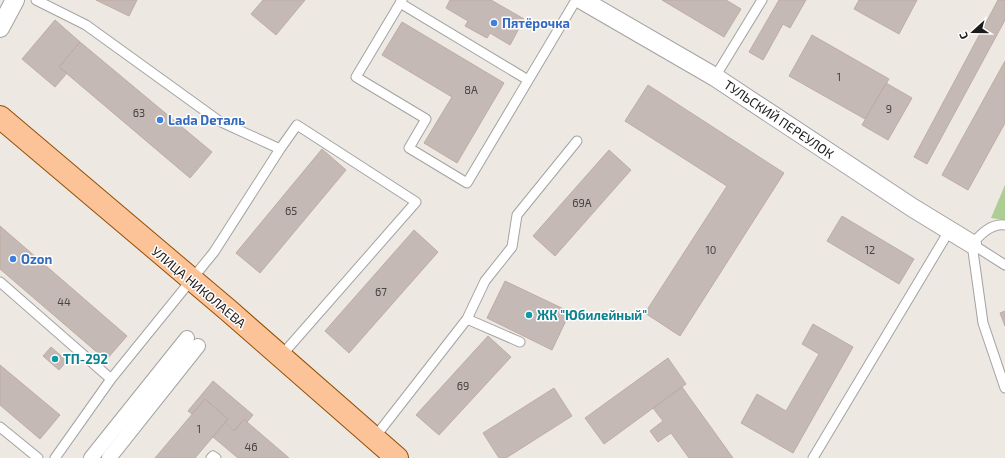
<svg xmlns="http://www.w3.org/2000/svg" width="1005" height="458" viewBox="0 0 1005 458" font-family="'Exo 2',sans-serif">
  <rect width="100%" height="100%" fill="#ede8e1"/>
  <!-- forest -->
  <path fill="#adcd95" d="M1005,185V220L991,218Z"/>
  <!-- building -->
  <path fill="#c5b9b5" stroke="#bfaca4" d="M96,0H137L129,16Z
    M263,0H305L276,35L251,14Z
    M450,0H491L524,19L510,45L490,33L487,38L465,26L468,21L446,8Z
    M662,0H726L741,9L724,37Z
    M779,0H806L790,28L783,24L763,60L749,52Z
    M859,0H917L899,34L854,9Z
    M998,0H1005V20L927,164L914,157Z
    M55,20L80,42L59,67L67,73L55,87L22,59Z
    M402,22L504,83L457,163L424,143L452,97L382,55Z
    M812,35L889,79L865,119L789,76Z
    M80,42L212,152L190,178L59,67Z
    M1005,61V123L968,190L942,175Z
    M886,83L912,98L888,140L862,125Z
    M648,85L784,173L680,336L645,313L727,186L625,121Z
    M322,149L346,170L260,273L236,253Z
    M609,150L631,170L555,256L533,236Z
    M842,216L914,259L899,284L827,241Z
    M0,226L127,336L106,360L0,269Z
    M414,230L438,252L349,353L325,331Z
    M505,281L570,312L552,350L487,318Z
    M1005,311V326L1000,313Z
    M813,324L853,347L793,453L741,423L757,394L786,411L819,354L802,344Z
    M488,336L511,357L439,435L416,415Z
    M51,347L67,361L59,370L43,356Z
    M668,358L686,384L604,444L585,418Z
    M0,365L60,415L40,439L0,405Z
    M213,381L253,415L247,422L244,419L234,431L225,422L228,419L205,399L192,414L188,411Z
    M682,387L733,458H689L671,433L658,442L650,431L663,421L653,408Z
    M554,388L572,416L506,458H499L483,433Z
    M205,399L228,419L195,458H155Z
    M244,419L247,422L289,458H238L213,437L225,422L234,431Z"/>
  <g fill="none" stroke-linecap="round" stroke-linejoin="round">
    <!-- service casing -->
    <g stroke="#a3a3a3" stroke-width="11">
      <path id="service" d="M402,0L356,77L426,119L409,148L467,183L576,0
        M400,3L528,80
        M715,77L762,0
        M280,149L297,125L416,202L281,356
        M972,244L983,323L1005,388
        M972,244C980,235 991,223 1005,225
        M972,244L1005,265
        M0,282L111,379L214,252L280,149L219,121L86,25L36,0
        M467,319L520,342
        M0,427L38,458
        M375,437L467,319L485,281L512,247L517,215L577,141
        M55,458L111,379
        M211,458L213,456L216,458
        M813,458L949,231"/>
    </g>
    <!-- pedestrian casing -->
    <g stroke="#a3a3a3" stroke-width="16">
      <path id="pedestrian" d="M91,458L187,338
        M109,458L198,346"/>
    </g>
    <!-- minor casing -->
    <g stroke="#a3a3a3" stroke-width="20">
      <path id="minor" d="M582,0L715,77L913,208L972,244
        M0,28L15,0"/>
    </g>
    <!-- primary casing -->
    <g stroke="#934e00" stroke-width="24">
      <path id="primary" d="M0,117L228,310L397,458"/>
    </g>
    <!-- service -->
    <use href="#service" stroke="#fff" stroke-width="9"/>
    <!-- pedestrian -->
    <use href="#pedestrian" stroke="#fff" stroke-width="14"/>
    <!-- minor -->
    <use href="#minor" stroke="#fff" stroke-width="18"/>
    <!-- primary -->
    <use href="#primary" stroke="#fcc398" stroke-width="22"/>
  </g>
  <!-- markers -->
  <g fill="#3f7fe0" stroke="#fff" stroke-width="1.5">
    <circle cx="494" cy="23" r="4"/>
    <circle cx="160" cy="120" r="4"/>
    <circle cx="13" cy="259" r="4"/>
  </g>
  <g fill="#0f9aa8" stroke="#fff" stroke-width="1.5">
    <circle cx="529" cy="315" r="4"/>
    <circle cx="55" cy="359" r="4"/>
  </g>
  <g text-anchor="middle" stroke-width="3" stroke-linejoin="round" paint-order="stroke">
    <!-- number labels -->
    <g font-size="11" fill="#464342">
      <text x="839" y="81">1</text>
      <text x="471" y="94">8А</text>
      <text x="889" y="113">9</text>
      <text x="139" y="117">63</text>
      <text x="582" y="207">69А</text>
      <text x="291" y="215">65</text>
      <text x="711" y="254">10</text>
      <text x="870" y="254">12</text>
      <text x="381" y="296">67</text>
      <text x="64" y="306">44</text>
      <text x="463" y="390">69</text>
      <text x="199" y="433">1</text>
      <text x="251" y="451">46</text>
    </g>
    <!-- shop labels -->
    <g font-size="13" font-weight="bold" fill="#366cbe" stroke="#fff" text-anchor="start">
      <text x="502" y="28">Пятёрочка</text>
      <text x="168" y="125">Lada Dеталь</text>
      <text x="21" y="264">Ozon</text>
    </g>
    <!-- street labels -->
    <g font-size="13" fill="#1c1c1c" stroke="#fff">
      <text transform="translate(779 119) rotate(34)" y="5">ТУЛЬСКИЙ ПЕРЕУЛОК</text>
      <text transform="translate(199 287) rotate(40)" y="5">УЛИЦА НИКОЛАЕВА</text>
    </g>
    <!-- culture labels -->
    <g font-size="13" font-weight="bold" fill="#0d838f" stroke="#fff" text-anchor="start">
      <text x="537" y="320">ЖК "Юбилейный"</text>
      <text x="63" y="364">ТП-292</text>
    </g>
  </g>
  <!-- north arrow -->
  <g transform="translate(973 32) rotate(249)" stroke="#ffffff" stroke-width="3" paint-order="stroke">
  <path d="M0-3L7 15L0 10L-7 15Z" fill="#1c1c1c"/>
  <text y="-6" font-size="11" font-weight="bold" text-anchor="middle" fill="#1c1c1c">С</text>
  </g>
</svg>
